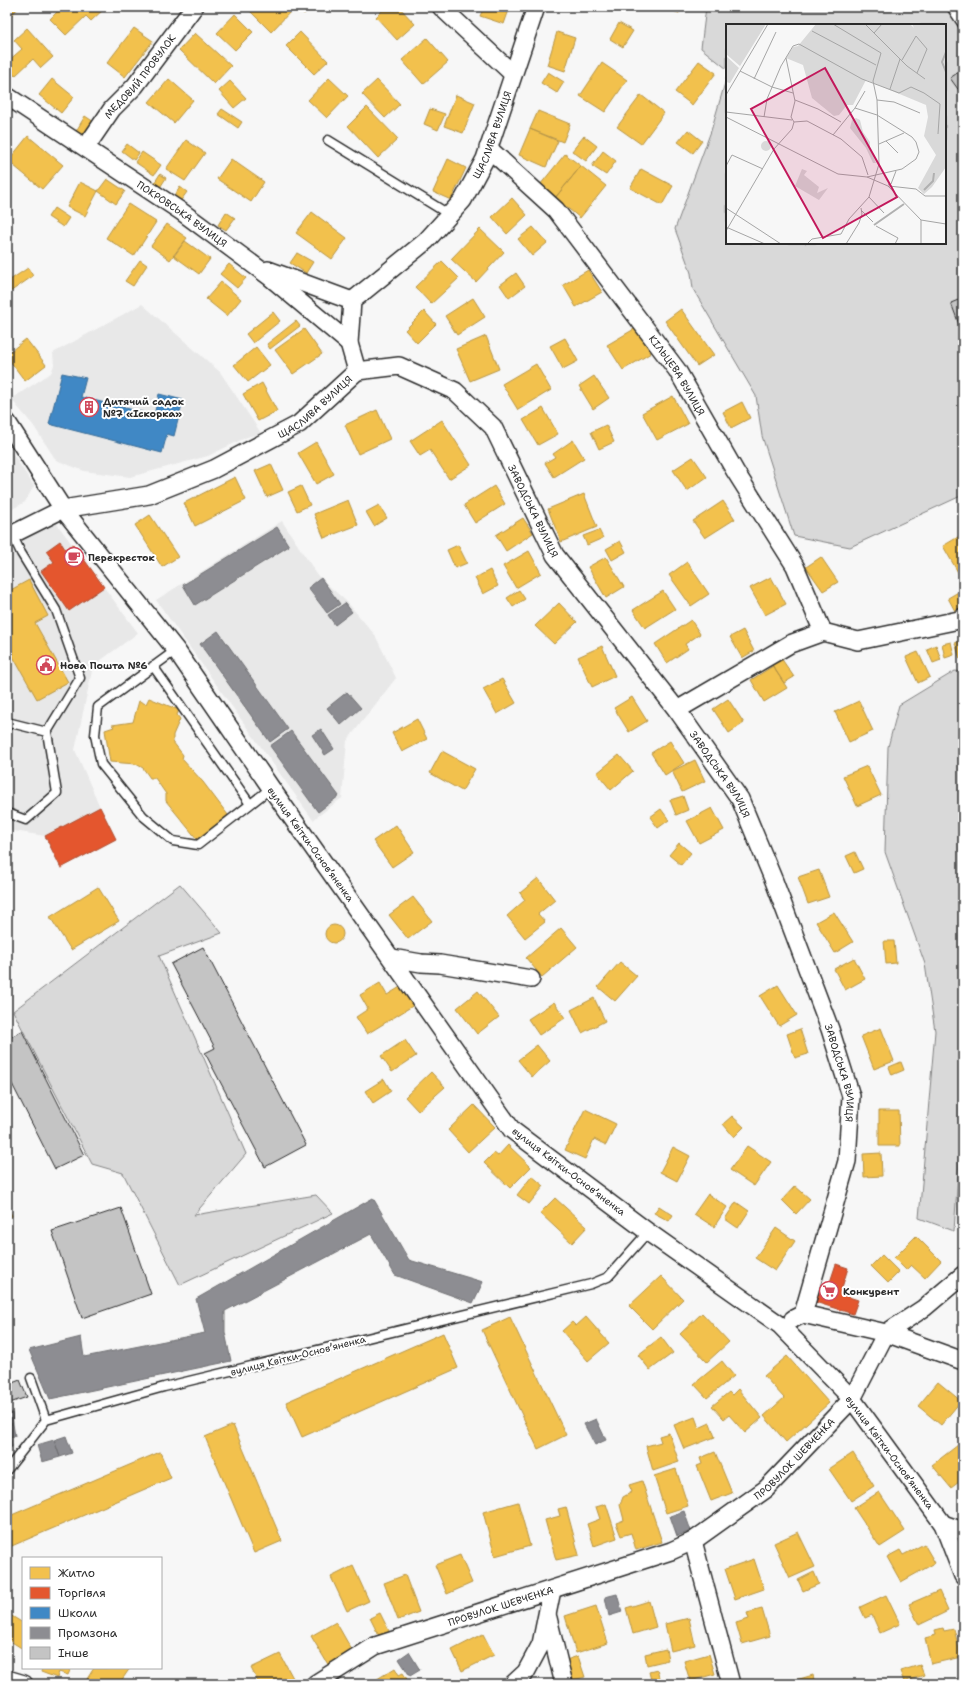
<svg xmlns="http://www.w3.org/2000/svg" width="970" height="1691" viewBox="0 0 970 1691" font-family="'Shantell Sans',sans-serif">
  <rect width="100%" height="100%" fill="#f7f7f7"/>
  <filter id="ink" filterUnits="userSpaceOnUse"><feTurbulence type="fractalNoise" baseFrequency=".025" numOctaves="2"/><feDisplacementMap in="SourceGraphic" scale="8" xChannelSelector="R" yChannelSelector="G"/><feConvolveMatrix kernelMatrix="1 2 1 2 8 2 1 2 1" color-interpolation-filters="sRGB"/></filter>
  <g filter="url(#ink)">
    <!-- built -->
    <path fill="#e8e8e8" d="M142,304L220,372L261,433L247,437L208,456L130,477L84,471L56,460L33,425L11,399L51,373L54,365L53,353Z
      M7,445L34,486L25,502L7,512Z
      M51,516L138,633L93,666L75,750L100,807L116,839L61,868L45,836L7,830V537Z
      M282,521L318,576L347,602L375,635L396,678L347,741L342,798L313,820L156,600Z
      M7,952L15,968L7,972Z"/>
    <!-- green -->
    <path fill="#d9d9d9" stroke="#828282" d="M706,7H963V495L850,547L794,536L762,436L756,396L693,289L691,273L675,229L711,131L727,76V243H945V25H727V69L701,48Z
      M955,671L963,672V1103L954,1231L919,1218L935,1031L925,964L885,852L888,747L899,705Z
      M180,884L222,933L159,956L246,1154L194,1215L316,1195L333,1213L180,1285L123,1173L92,1164L13,1011Z"/>
    <!-- homes -->
    <path fill="#f2c14e" stroke="#b69444" d="M7,7H19L7,20Z
      M62,7H106L91,21L86,16L66,35L50,19Z
      M246,7H291L293,9L271,32Z
      M298,7H311L304,14Z
      M386,7H399L415,24L397,40L376,17Z
      M484,7H510L504,24L480,16Z
      M585,7H601L600,11Z
      M661,7H681L679,13Z
      M235,14L253,32L235,50L217,33Z
      M619,23L633,31L623,47L610,39Z
      M27,28L53,57L41,68L33,59L15,76L7,67V62L22,49L14,40Z
      M134,28L153,41L125,77L107,63Z
      M300,32L328,61L314,74L286,46Z
      M557,32L575,38L565,71L547,65Z
      M195,33L231,66L214,84L179,50Z
      M427,38L448,62L423,84L402,60Z
      M699,61L716,73L692,105L675,92Z
      M602,63L627,80L605,112L580,96Z
      M548,72L564,82L557,93L541,83Z
      M329,78L348,96L327,118L308,100Z
      M52,79L74,97L61,113L39,95Z
      M169,79L193,100L174,123L149,102Z
      M377,80L400,104L385,118L362,94Z
      M230,81L246,98L234,108L219,91Z
      M456,95L475,103L463,133L444,126Z
      M641,95L664,113L641,144L617,127Z
      M367,107L398,139L378,158L348,126Z
      M222,109L242,122L238,128L218,114Z
      M430,109L445,114L438,130L424,124Z
      M538,111L570,124L563,142L530,129Z
      M85,116L94,122L84,138L75,133Z
      M530,129L558,141L546,167L519,155Z
      M688,130L702,141L693,153L678,142Z
      M28,136L63,165L42,189L8,161Z
      M584,136L597,146L586,161L572,151Z
      M186,140L205,153L185,181L166,169Z
      M127,144L139,153L134,160L122,151Z
      M603,151L616,161L606,175L592,166Z
      M142,152L161,165L154,175L135,162Z
      M565,154L581,166L555,198L540,185Z
      M231,159L264,182L251,202L217,179Z
      M448,159L466,168L451,200L433,192Z
      M581,166L606,186L580,218L555,198Z
      M641,169L673,186L662,205L630,188Z
      M160,174L166,178L159,189L153,185Z
      M107,179L125,191L116,204L98,191Z
      M80,182L98,191L85,216L67,207Z
      M180,187L187,192L179,203L173,198Z
      M512,198L527,215L507,234L492,217Z
      M128,204L156,222L134,256L106,238Z
      M54,208L69,218L63,227L48,217Z
      M226,212L235,218L226,230L218,225Z
      M312,212L347,238L332,259L296,233Z
      M167,224L187,238L170,260L151,246Z
      M533,227L547,243L532,256L518,239Z
      M480,229L504,252L476,282L451,259Z
      M185,241L210,259L199,274L174,256Z
      M297,253L313,262L306,273L290,263Z
      M140,260L147,265L133,286L125,281Z
      M442,261L459,278L431,304L415,287Z
      M229,264L246,278L237,288L220,274Z
      M28,268L33,276L7,294V282Z
      M588,270L602,292L576,307L563,285Z
      M516,273L525,286L509,298L500,285Z
      M221,282L241,299L227,316L206,299Z
      M473,298L485,317L457,335L445,316Z
      M681,309L714,355L697,366L665,321Z
      M424,311L436,324L417,343L405,330Z
      M273,312L280,321L253,343L246,334Z
      M296,321L300,326L270,349L267,344Z
      M636,328L651,353L623,370L607,345Z
      M304,329L322,354L293,374L275,350Z
      M7,331L11,338L7,340Z
      M486,336L499,369L470,381L456,349Z
      M565,338L578,361L563,369L550,346Z
      M26,339L46,365L25,381L7,357V354Z
      M256,347L270,365L248,382L234,365Z
      M536,364L551,390L518,410L502,384Z
      M594,376L609,398L593,409L579,386Z
      M262,383L277,411L258,421L243,394Z
      M673,396L688,424L657,440L642,413Z
      M742,402L750,418L731,428L723,412Z
      M543,408L558,434L538,445L523,420Z
      M377,410L390,439L358,454L345,425Z
      M442,420L471,465L449,479L430,450L420,456L410,441Z
      M606,425L614,442L599,449L591,432Z
      M573,440L584,458L554,477L545,463L555,457L553,454Z
      M316,442L334,474L316,484L298,453Z
      M693,457L707,477L687,491L673,470Z
      M271,464L283,490L267,497L255,471Z
      M235,477L246,500L195,526L184,503Z
      M301,486L310,505L297,511L288,492Z
      M494,486L505,504L475,523L464,505Z
      M584,494L597,527L561,542L548,509Z
      M348,500L358,525L324,538L314,514Z
      M723,501L735,519L705,538L693,521Z
      M379,505L387,518L374,526L366,512Z
      M150,515L178,557L162,567L135,525Z
      M523,518L533,533L506,551L496,535Z
      M599,530L603,538L587,545L583,536Z
      M963,534V581L943,546Z
      M620,541L626,552L612,560L606,549Z
      M458,545L467,563L455,568L447,550Z
      M529,551L541,573L516,588L503,566Z
      M606,557L624,587L606,598L588,567Z
      M821,557L838,582L823,591L806,567Z
      M687,562L709,594L691,606L669,575Z
      M490,570L498,586L483,594L475,578Z
      M771,577L786,604L765,615L750,588Z
      M29,580L48,616L35,623L68,682L37,699L7,646V592Z
      M519,590L525,599L513,607L507,598Z
      M663,591L675,609L645,628L633,610Z
      M960,591L963,595V607L955,611L948,598Z
      M559,603L577,622L554,644L535,626Z
      M691,620L700,634L685,644L688,649L667,663L655,644Z
      M743,630L754,651L742,658L730,637Z
      M963,640V658L960,659L955,643Z
      M951,642L954,655L945,658L942,644Z
      M936,645L941,660L933,663L927,649Z
      M602,646L615,676L592,687L578,657Z
      M918,652L930,677L918,683L906,657Z
      M781,658L794,677L784,683L771,664Z
      M773,666L787,688L764,702L751,680Z
      M502,679L516,703L497,714L483,689Z
      M632,697L647,721L629,732L614,708Z
      M149,698L179,710L177,715L180,719L173,735V742L183,755L182,759L203,782L228,815L197,839L166,801V794L155,778H150L143,768L136,764L110,762L105,730L114,727L112,725L133,722L139,701L146,704Z
      M728,699L744,723L729,733L713,709Z
      M859,701L873,731L849,742L835,712Z
      M417,719L427,739L402,752L392,733Z
      M670,741L684,763L665,775L651,753Z
      M442,751L475,769L462,791L430,773Z
      M619,755L633,771L611,790L597,773Z
      M695,760L705,781L682,792L672,771Z
      M867,766L881,795L857,806L843,776Z
      M683,796L688,810L676,815L670,800Z
      M712,808L724,830L699,843L687,821Z
      M661,809L669,820L658,828L650,817Z
      M396,825L414,852L392,867L373,841Z
      M679,843L691,853L681,865L669,855Z
      M855,852L863,869L854,873L846,856Z
      M819,870L829,897L808,904L798,877Z
      M538,878L555,900L538,914L545,922L525,938L507,916L525,900L520,893Z
      M98,887L119,921L71,950L50,917Z
      M413,897L432,921L408,939L389,915Z
      M834,912L853,942L835,953L816,922Z
      M325 934a9 9 0 1 1 18 0a9 9 0 1 1-18 0Z
      M561,928L577,947L542,977L526,958Z
      M884,941H894L896,963L886,964Z
      M854,958L865,979L845,990L834,969Z
      M620,962L637,976L615,1001L598,987Z
      M380,983L387,995L402,986L414,1005L367,1034L356,1017L368,1009L360,995Z
      M778,985L797,1015L779,1026L760,996Z
      M478,991L499,1017L477,1034L457,1008Z
      M594,998L605,1021L582,1033L571,1010Z
      M554,1002L565,1018L539,1035L528,1019Z
      M881,1028L894,1061L874,1069L861,1036Z
      M800,1029L808,1054L795,1058L787,1034Z
      M405,1040L416,1056L392,1072L381,1056Z
      M537,1045L550,1061L532,1077L518,1060Z
      M901,1062L904,1070L892,1075L889,1067Z
      M431,1072L445,1087L418,1111L405,1097Z
      M384,1079L391,1091L373,1103L365,1091Z
      M474,1105L495,1127L468,1152L448,1130Z
      M585,1109L616,1124L606,1145L594,1139L585,1159L565,1150Z
      M879,1111H899L900,1146H879Z
      M732,1116L744,1127L734,1137L723,1124Z
      M508,1145L531,1167L510,1188L484,1163L494,1153L498,1156Z
      M747,1146L771,1162L754,1186L730,1170Z
      M673,1147L690,1156L677,1181L660,1172Z
      M881,1153L882,1176L864,1177L863,1154Z
      M532,1176L544,1186L529,1204L517,1195Z
      M795,1186L810,1199L796,1214L782,1200Z
      M708,1194L727,1207L714,1227L694,1214Z
      M555,1198L587,1227L572,1243L540,1213Z
      M736,1202L749,1211L738,1228L725,1219Z
      M7,1205L12,1216L7,1218Z
      M659,1206L673,1215L669,1221L654,1213Z
      M776,1228L795,1241L775,1271L755,1258Z
      M916,1236L941,1261L925,1278L911,1265L906,1270L894,1258Z
      M882,1255L899,1272L888,1283L871,1266Z
      M661,1276L683,1299L652,1329L629,1306Z
      M702,1313L729,1342L707,1362L680,1334Z
      M510,1317L566,1435L538,1449L482,1330Z
      M586,1317L609,1343L588,1361L562,1331L572,1322L576,1326Z
      M443,1333L458,1368L302,1437L286,1402Z
      M661,1337L673,1353L650,1370L638,1355Z
      M787,1356L829,1403L786,1442L764,1416L784,1398L764,1376Z
      M722,1361L734,1376L707,1398L694,1384Z
      M938,1382L961,1401L941,1425L918,1406Z
      M738,1389L762,1418L745,1433L729,1415L724,1419L712,1406L729,1392L732,1395Z
      M695,1417L699,1428L710,1423L715,1437L684,1449L674,1425Z
      M233,1425L282,1541L254,1553L205,1437Z
      M669,1433L679,1462L653,1471L646,1446L661,1442L659,1436Z
      M958,1445L963,1451V1479L951,1488L932,1465Z
      M160,1452L171,1478L7,1548V1517Z
      M715,1452L732,1493L711,1501L697,1466L702,1464L700,1458Z
      M853,1453L874,1486L851,1501L829,1469Z
      M676,1469L688,1506L666,1513L654,1476Z
      M642,1481L662,1542L636,1550L631,1533L621,1536L616,1523L624,1520L620,1505L623,1497L632,1492L629,1485Z
      M879,1492L905,1531L880,1547L854,1508Z
      M518,1502L530,1546L495,1556L483,1512Z
      M606,1504L617,1538L594,1546L587,1524L600,1519L596,1507Z
      M566,1507L579,1555L556,1560L545,1520L560,1516L558,1509Z
      M798,1532L815,1567L790,1578L774,1543Z
      M924,1544L935,1563L901,1582L887,1557L900,1550L903,1555Z
      M460,1555L472,1583L447,1594L435,1565Z
      M754,1559L764,1589L735,1599L725,1569Z
      M353,1566L369,1601L347,1611L331,1577Z
      M814,1572L819,1584L803,1591L798,1580Z
      M405,1575L419,1612L398,1620L384,1583Z
      M939,1591L948,1611L919,1625L909,1604Z
      M886,1595L900,1624L880,1633L872,1615L865,1618L860,1607Z
      M649,1601L656,1627L633,1634L626,1608Z
      M596,1606L608,1643L576,1653L565,1616Z
      M762,1609L770,1636L742,1644L736,1623L749,1619L747,1613Z
      M380,1613L390,1633L380,1638L370,1618Z
      M10,1615L23,1623V1649L7,1639V1619Z
      M689,1618L695,1645L671,1651L665,1624Z
      M336,1622L353,1652L329,1666L311,1636Z
      M943,1628L944,1631L954,1629L961,1657L931,1664L925,1638L936,1635L935,1630Z
      M483,1634L494,1655L462,1671L452,1650Z
      M666,1649L668,1660L647,1665L645,1654Z
      M280,1654L293,1678L282,1684H259L251,1668Z
      M709,1654L715,1674L690,1681L684,1661Z
      M578,1656L585,1677L570,1681L563,1661Z
      M920,1665L924,1675L904,1682L900,1671Z
      M42,1668H71L68,1675L59,1672L57,1678L41,1672Z
      M94,1668H130L119,1684H95L87,1679Z
      M395,1668L399,1675L403,1673L410,1684H376L374,1681Z
      M657,1670L661,1684H652L649,1672Z
      M813,1675L815,1684H786V1683Z
      M233,1679L235,1684H223Z
      M445,1679L449,1684H438Z"/>
    <!-- shops -->
    <path fill="#e4572e" stroke="#ac4a2d" d="M60,541L65,549L73,544L104,587L69,611L41,571L54,562L46,551Z
      M100,807L116,839L61,868L45,836Z
      M836,1264L848,1268L840,1294L858,1300L853,1314L815,1302L820,1285L828,1288Z"/>
    <!-- schools -->
    <path fill="#3f88c5" stroke="#396c97" d="M62,373L86,378L81,397L154,415L159,394L183,400L174,436L167,434L162,453L49,424Z"/>
    <!-- industry -->
    <path fill="#8d8d92" stroke="#707073" d="M277,527L289,546L195,605L183,585Z
      M321,578L340,604L327,613L308,588Z
      M345,603L352,612L335,625L328,615Z
      M218,631L288,729L270,742L200,644Z
      M347,692L361,708L341,725L327,708Z
      M321,729L334,749L325,755L312,735Z
      M291,731L339,796L318,812L270,746Z
      M373,1198L409,1260L483,1282L473,1303L395,1275L371,1234L225,1311V1332L231,1361L50,1399L29,1350L81,1337L84,1357L205,1333L196,1299Z
      M7,1413H12L13,1424H7Z
      M596,1419L606,1440L595,1445L584,1424Z
      M7,1424H13L15,1436L7,1437Z
      M66,1436L72,1453L60,1457L54,1440Z
      M7,1438H11L12,1447L7,1448Z
      M54,1440L60,1457L42,1462L37,1445Z
      M684,1511L691,1531L677,1536L670,1516Z
      M617,1594L622,1612L609,1616L605,1597Z
      M409,1652L420,1670L410,1676L399,1659Z"/>
    <!-- building -->
    <path fill="#c4c4c4" stroke="#2b2b2b" d="M919,7H928L922,11Z
      M963,69V96L950,78Z
      M963,298V335L951,303Z
      M203,947L306,1145L265,1167L205,1053L215,1048L171,964Z
      M22,1031L84,1155L55,1169L7,1074V1039Z
      M121,1208L151,1294L82,1318L52,1231Z
      M20,1380L27,1397L7,1404V1385Z"/>
    <g fill="none" stroke-linecap="round" stroke-linejoin="round">
      <!-- lane casing -->
      <g stroke="#2b2b2b" stroke-width="11">
        <path id="lane" d="M951,7L963,25
          M328,140L450,215
          M176,650L98,707L95,735L101,764L143,816L173,841L198,845L271,788
          M153,666L250,804
          M7,726L11,723L47,732
          M7,813L26,820L57,793L47,732L80,678L56,610L21,553L12,534
          M31,1378L46,1420
          M46,1420L164,1387L591,1284L608,1277L648,1232
          M7,1470L46,1420"/>
      </g>
      <!-- street casing -->
      <g stroke="#2b2b2b" stroke-width="20">
        <g id="street">
          <path d="M441,7L513,74"/>
          <path id="s1" d="M7,96L182,212L270,277L349,343"/>
          <path id="s2" d="M86,147L112,109L135,86L194,7"/>
          <path id="s3" d="M488,148L556,210L677,370L735,471L795,566L823,632"/>
          <path d="M268,270L352,301"/>
          <path id="s4" d="M357,371L399,366L455,391L493,427L555,555L677,710L740,799L774,881L830,1029L851,1096L847,1161L803,1314"/>
          <path d="M7,422L63,509L176,650L271,788L512,1130L648,1232L780,1325L852,1399L943,1524L963,1576"/>
          <path id="s5" d="M7,537L63,509L149,495L214,469L299,424L357,371L349,343L352,301L426,241L463,200L485,159L536,7"/>
          <path d="M677,710L790,644L823,632L858,641L959,620L963,617"/>
          <path d="M392,958L421,963L440,964L531,979"/>
          <path d="M793,1319L803,1314L886,1333L963,1361"/>
          <path d="M943,1524L963,1531"/>
          <path d="M693,1541L731,1684"/>
          <path d="M548,1618L564,1684"/>
          <path d="M7,1679L24,1684"/>
          <path id="s6" d="M315,1684L375,1646L671,1551L693,1541L766,1489L852,1399L886,1333L924,1308L963,1275"/>
          <path d="M513,1684L526,1672L541,1644L552,1590"/>
        </g>
      </g>
      <!-- lane -->
      <use href="#lane" stroke="#fff" stroke-width="8"/>
      <!-- street -->
      <use href="#street" stroke="#fff" stroke-width="17"/>
    </g>
  </g>
  <!-- icons -->
  <defs>
    <g id="building-ring" transform="scale(1)"><circle r="9.5" fill="#fff" stroke="#d1495b" stroke-width="1.5"/><path d="M-4-6H4V6H1V3H-1V6H-4ZM-2.5-4.3h1.7v1.8h-1.7ZM.8-4.3h1.7v1.8H.8ZM-2.5-1h1.7V.8h-1.7ZM.8-1h1.7V.8H.8Z" fill="#d1495b"/></g>
    <g id="cafe-ring" transform="scale(1)"><circle r="9.5" fill="#fff" stroke="#d1495b" stroke-width="1.5"/><path d="M-5.5-4.5H6V0H3Q3 3.5 0 3.5H-2.5Q-5.5 3.5-5.5 0ZM3-3.2v2h1.7v-2ZM-6 4.5H4V6H-6Z" fill="#d1495b"/></g>
    <g id="civic-ring" transform="scale(1)"><circle r="9.5" fill="#fff" stroke="#d1495b" stroke-width="1.5"/><path d="M-.6-6.5H3V-4.5H.6V-3L4-1V1h2V6H-6V1h2V-1L-.6-3ZM-1.2 2.5V6h2.4V2.5Z" fill="#d1495b"/></g>
    <g id="supermarket-ring" transform="scale(1)"><circle r="9.5" fill="#fff" stroke="#d1495b" stroke-width="1.5"/><path d="M-6-5.5h2.5l.6 2H6L4.5 2H-2.5L-4.4-4H-6ZM-1.5 3.2a1.3 1.3 0 1 0 .1 0ZM3 3.2a1.3 1.3 0 1 0 .1 0Z" fill="#d1495b"/></g>
  </defs>
  <g fill-rule="evenodd">
    <use href="#building-ring" x="89" y="407"/>
    <use href="#cafe-ring" x="74" y="557"/>
    <use href="#civic-ring" x="46" y="665"/>
    <use href="#supermarket-ring" x="829" y="1291"/>
  </g>
  <g text-anchor="middle" stroke-width="4" stroke-linejoin="round" paint-order="stroke">
    <!-- street labels -->
    <g font-size="10" fill="#2b2b2b" stroke="#fff">
      <text dy="4" stroke="none"><textPath href="#s2" startOffset="89">МЕДОВИЙ ПРОВУЛОК</textPath></text>
      <text dy="4" stroke="none"><textPath href="#s5" startOffset="688">ЩАСЛИВА ВУЛИЦЯ</textPath></text>
      <text dy="4" stroke="none"><textPath href="#s1" startOffset="211">ПОКРОВСЬКА ВУЛИЦЯ</textPath></text>
      <text dy="4" stroke="none"><textPath href="#s3" startOffset="297">КІЛЬЦЕВА ВУЛИЦЯ</textPath></text>
      <text dy="4" stroke="none"><textPath href="#s5" startOffset="339">ЩАСЛИВА ВУЛИЦЯ</textPath></text>
      <text dy="4" stroke="none"><textPath href="#s4" startOffset="249">ЗАВОДСЬКА ВУЛИЦЯ</textPath></text>
      <text dy="4" stroke="none"><textPath href="#s4" startOffset="573">ЗАВОДСЬКА ВУЛИЦЯ</textPath></text>
      <text transform="translate(311 844) rotate(54)" y="4">вулиця Квітки-Основʼяненка</text>
      <text dy="4" stroke="none"><textPath href="#s4" startOffset="897">ЗАВОДСЬКА ВУЛИЦЯ</textPath></text>
      <text transform="translate(569 1171) rotate(37)" y="4">вулиця Квітки-Основʼяненка</text>
      <text transform="translate(298 1355) rotate(-14)" y="4">вулиця Квітки-Основʼяненка</text>
      <text transform="translate(890 1452) rotate(53)" y="4">вулиця Квітки-Основʼяненка</text>
      <text dy="4" stroke="none"><textPath href="#s6" startOffset="537">ПРОВУЛОК ШЕВЧЕНКА</textPath></text>
      <text dy="4" stroke="none"><textPath href="#s6" startOffset="203">ПРОВУЛОК ШЕВЧЕНКА</textPath></text>
    </g>
    <!-- poi labels -->
    <g font-size="10" font-weight="bold" fill="#2b2b2b" stroke="#fff" text-anchor="start">
      <text x="103" y="405">Дитячий садок<tspan x="103" dy="12">№7 «Іскорка»</tspan></text>
      <text x="88" y="561">Перекресток</text>
      <text x="60" y="669">Нова Пошта №6</text>
      <text x="843" y="1295">Конкурент</text>
    </g>
  </g>
  <!-- overview -->
  <g transform="translate(726 24)">
    <rect width="220" height="220" fill="#f7f7f7"/>
    <path d="M0,0H40L14,42L0,30ZM90,0H184L188,4L186,0H220V143L206,163L198,170L192,164L210,131L198,112L202,93L200,81L140,56L127,81H121L113,91L108,92L86,74L77,41L60,34L67,23L72,22ZM0,32L13,44L4,59L0,58ZM130,94L134,96L137,108L144,118V125L150,139H147L140,124L124,104L126,96ZM35 122a5 5 0 1 1 10 0a5 5 0 1 1-10 0ZM76,145L81,147L78,151L93,163L91,169L102,164L93,176L69,162Z" fill="#d9d9d9"/>
    <path fill="none" stroke="#b0b0b0" stroke-width="2" d="M220,28L216,38L220,48M198,166L207,157L208,149M148,201L178,180"/>
    <path fill="none" stroke="#a5a5a5" stroke-width="1" d="M139,0L181,42L199,55M86,7L150,41M148,9L156,0M176,36L190,12L201,25L191,49M14,47L46,63L67,69M28,55L50,8M164,65L174,35M139,67L129,84L151,91L186,113L190,118L193,128L190,135L176,145L141,153M0,71L42,0M69,76L92,85L115,98M151,76L168,78L194,89M0,88L66,96M0,93L112,150L141,153L162,162L195,196L220,200M38,93L41,75L55,42L67,22L73,20L136,55L173,69L185,63L198,69L214,80L212,110M68,98L81,97L115,115L136,133L142,151M107,111L129,84M160,117L172,129M153,120L178,109M0,142L6,131L37,145M162,161L165,160L170,147M163,162L190,165L199,172H220M143,173L158,189M0,184L55,220M135,186L147,198M150,202L172,214L169,220M0,203L39,220M0,207L48,125L66,105L68,98L65,93L69,77L60,34M81,220L86,215L115,210L123,195L143,173L153,140L151,76L147,57L155,29L107,0M120,220L133,199L136,190L135,184M195,220V196"/>
    <path fill="#c2185b" fill-opacity="0.15" stroke="#c2185b" stroke-width="2" d="M99,44L171,173L97,214L25,85Z"/>
    <rect width="220" height="220" fill="none" stroke="#2b2b2b" stroke-width="2"/>
  </g>
  <!-- margin -->
  <rect width="970" height="1691" fill="none" stroke="#fff" stroke-width="24"/>
  <rect x="12" y="12" width="946" height="1667" fill="none" stroke="#2b2b2b" stroke-width="1.5" filter="url(#ink)"/>
  <!-- legend -->
  <rect x="22" y="1557" width="140" height="112" fill="#ffffff" stroke="#aaaaaa"/>
  <rect x="30" y="1567" width="20" height="12" fill="#f2c14e" stroke="#aaaaaa"/>
  <text x="58" y="1577" font-size="12" fill="#2b2b2b">Житло</text>
  <rect x="30" y="1587" width="20" height="12" fill="#e4572e" stroke="#aaaaaa"/>
  <text x="58" y="1597" font-size="12" fill="#2b2b2b">Торгівля</text>
  <rect x="30" y="1607" width="20" height="12" fill="#3f88c5" stroke="#aaaaaa"/>
  <text x="58" y="1617" font-size="12" fill="#2b2b2b">Школи</text>
  <rect x="30" y="1627" width="20" height="12" fill="#8d8d92" stroke="#aaaaaa"/>
  <text x="58" y="1637" font-size="12" fill="#2b2b2b">Промзона</text>
  <rect x="30" y="1647" width="20" height="12" fill="#c4c4c4" stroke="#aaaaaa"/>
  <text x="58" y="1657" font-size="12" fill="#2b2b2b">Інше</text>
</svg>
